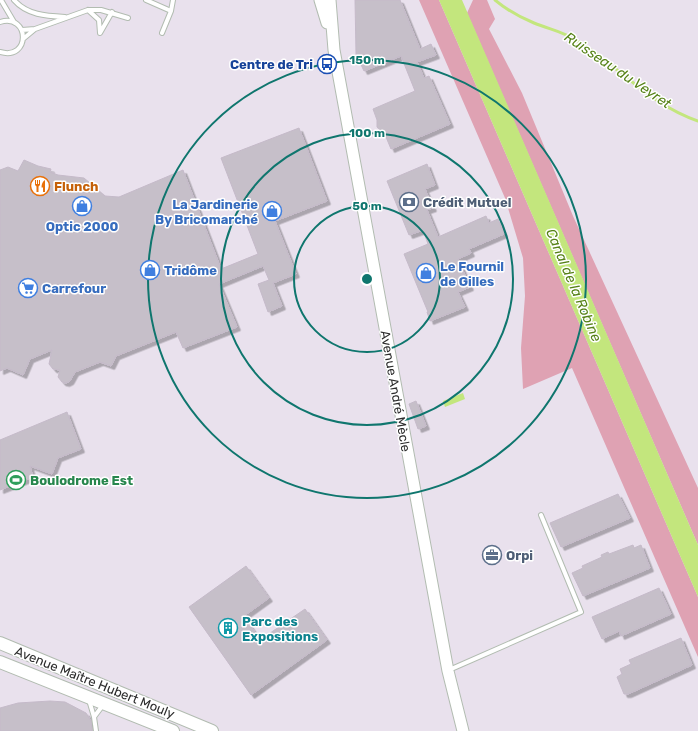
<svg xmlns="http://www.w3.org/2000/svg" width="698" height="731" viewBox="0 0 698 731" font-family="Rubik,sans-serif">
  <defs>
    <filter id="shadow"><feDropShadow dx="3.5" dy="3.5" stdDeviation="0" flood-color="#0004"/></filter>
  </defs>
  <rect width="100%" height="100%" fill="#e9e1ed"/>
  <!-- green -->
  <path fill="#dfa2b3" d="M419,0H439L698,597V657L572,368L523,389L521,348L525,296L523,258L505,198Z
    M473,0H487L495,19L489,29L522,93L573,216L698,488V545L467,13Z"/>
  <!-- water -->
  <path fill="#c3e67d" d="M439,0H462L698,545V597Z
    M463,393L465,399L445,407L443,401Z"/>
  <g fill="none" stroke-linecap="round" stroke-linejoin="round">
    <!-- stream -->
    <path stroke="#c3e67d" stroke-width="3" d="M495,0C507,10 519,17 534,23C551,30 563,31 579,42C619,67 652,106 698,121"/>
  </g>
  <!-- building -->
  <path fill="#c6bfc9" stroke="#c5bac9" filter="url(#shadow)" d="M355,0H400L420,49L431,44L436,55L417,62L424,78L429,76L450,124L391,149L386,137L377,127V120L373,109L415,91L401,56L364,71L356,54Z
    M299,128L327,201L275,221L296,274L273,283L282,306L268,312L258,284L269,280L263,266L219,284L237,327L183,348L176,332L116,356L111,366L100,362L75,372L70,381L66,383L62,382L58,377L60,370L53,369L49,364L52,350L30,359L23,375L7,368L0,371V170L8,167L18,171L24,160L38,166L51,169L50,172L58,175L84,178L105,196L119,197L183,170L221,269L258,254L221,158Z
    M427,164L435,185L425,189L433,208L427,210L438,237L486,216L489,223L498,219L504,234L469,249L471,253L458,259L470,287L458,292L465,307L430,321L427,312H428L404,254L428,244L423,230L409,235L387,181Z
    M416,401L426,426L418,429L409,404Z
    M67,412L81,449L58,458L52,474L30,466L33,477L0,490V440Z
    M618,494L630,518L561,547L550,523Z
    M633,545L634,548L641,545L650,568L583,596L572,573L583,568L582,566L602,557L601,555L608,552L609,554Z
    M246,566L269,598L244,616L260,640L305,609L327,640L251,695L189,607Z
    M659,588L671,614L621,636L619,631L602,639L592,617Z
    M681,638L692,665L628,694H624L617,677L622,674L620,669L631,664L629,660Z
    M50,701L65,702L86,713L91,721L92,731H0V708L18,703Z"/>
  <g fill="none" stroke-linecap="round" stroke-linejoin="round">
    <!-- service casing -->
    <g stroke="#b2bcb1" stroke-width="6">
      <path id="service" d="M1,0L14,22
        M14,0C27,15 46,16 65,17
        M146,0L171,11
        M88,10L99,20L100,33L112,12
        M0,22C30,13 31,61 0,52
        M35,29L88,10H101L128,18
        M22,30L35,29L23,39
        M162,33L171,11L173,0
        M449,670L581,612L541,515
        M89,700L94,717
        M96,731L94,717L103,705"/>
    </g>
    <!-- tertiary casing -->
    <g stroke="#b2bcb1" stroke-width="13">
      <path id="tertiary" d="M320,0L327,23
        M330,0L334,50L448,671L463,731"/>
    </g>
    <!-- secondary casing -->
    <g stroke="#b2bcb1" stroke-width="14">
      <path id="secondary" d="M0,643L212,731
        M0,662L173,731"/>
    </g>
    <!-- service -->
    <use href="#service" stroke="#fff" stroke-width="4"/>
    <!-- tertiary -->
    <use href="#tertiary" stroke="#fff" stroke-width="11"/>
    <!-- secondary -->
    <use href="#secondary" stroke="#fff" stroke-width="12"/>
  </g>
  <!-- distance rings -->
  <g fill="none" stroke="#0f766e" stroke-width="2">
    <circle cx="367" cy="279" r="73"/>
    <circle cx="367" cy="279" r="146"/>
    <circle cx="367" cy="279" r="219"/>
  </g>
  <!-- icons -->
  <defs>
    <g id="bus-ring" transform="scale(1)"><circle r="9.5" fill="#fff" stroke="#1a4fb4" stroke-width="1.5"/><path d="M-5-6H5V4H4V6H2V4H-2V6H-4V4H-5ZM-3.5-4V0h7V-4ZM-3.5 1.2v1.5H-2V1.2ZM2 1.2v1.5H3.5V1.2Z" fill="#1a4fb4"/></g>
    <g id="restaurant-ring" transform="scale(1)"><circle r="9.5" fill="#fff" stroke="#e8710a" stroke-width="1.5"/><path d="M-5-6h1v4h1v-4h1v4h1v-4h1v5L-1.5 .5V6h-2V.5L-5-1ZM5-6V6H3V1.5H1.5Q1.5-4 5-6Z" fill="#e8710a"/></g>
    <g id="bank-ring" transform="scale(1)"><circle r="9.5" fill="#fff" stroke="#5c6f8a" stroke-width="1.5"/><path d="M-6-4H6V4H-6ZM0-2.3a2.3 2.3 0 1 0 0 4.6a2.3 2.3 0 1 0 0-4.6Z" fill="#5c6f8a"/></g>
    <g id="shop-ring" transform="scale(1)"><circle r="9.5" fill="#fff" stroke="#3f7fe0" stroke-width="1.5"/><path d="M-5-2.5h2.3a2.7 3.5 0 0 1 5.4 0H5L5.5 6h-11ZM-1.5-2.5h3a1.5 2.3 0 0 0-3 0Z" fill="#3f7fe0"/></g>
    <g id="supermarket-ring" transform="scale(1)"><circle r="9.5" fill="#fff" stroke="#3f7fe0" stroke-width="1.5"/><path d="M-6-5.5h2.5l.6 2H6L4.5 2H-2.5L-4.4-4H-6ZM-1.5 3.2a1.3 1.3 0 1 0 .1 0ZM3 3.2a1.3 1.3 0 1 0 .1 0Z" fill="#3f7fe0"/></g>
    <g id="stadium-ring" transform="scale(1)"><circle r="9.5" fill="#fff" stroke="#2e9e5b" stroke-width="1.5"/><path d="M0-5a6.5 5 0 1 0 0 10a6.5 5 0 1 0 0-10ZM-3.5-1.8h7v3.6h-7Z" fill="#2e9e5b"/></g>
    <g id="office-ring" transform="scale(1)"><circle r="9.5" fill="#fff" stroke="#5c6f8a" stroke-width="1.5"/><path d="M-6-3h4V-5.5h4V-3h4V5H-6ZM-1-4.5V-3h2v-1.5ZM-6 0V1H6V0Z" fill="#5c6f8a"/></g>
    <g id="building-ring" transform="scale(1)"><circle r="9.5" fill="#fff" stroke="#0f9aa8" stroke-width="1.5"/><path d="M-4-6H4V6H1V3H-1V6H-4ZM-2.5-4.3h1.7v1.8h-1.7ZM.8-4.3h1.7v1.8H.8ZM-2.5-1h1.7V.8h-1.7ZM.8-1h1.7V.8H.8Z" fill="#0f9aa8"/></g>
  </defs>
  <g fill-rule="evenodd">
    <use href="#bus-ring" x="327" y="64"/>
    <use href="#restaurant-ring" x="40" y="186"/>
    <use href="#bank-ring" x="409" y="202"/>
    <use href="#shop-ring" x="82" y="206"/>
    <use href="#shop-ring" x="272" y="211"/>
    <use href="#shop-ring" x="150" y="270"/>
    <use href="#shop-ring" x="426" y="273"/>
    <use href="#supermarket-ring" x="28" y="288"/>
    <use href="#stadium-ring" x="16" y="480"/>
    <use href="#office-ring" x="492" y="555"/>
    <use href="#building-ring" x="228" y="628"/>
  </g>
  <g text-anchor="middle" stroke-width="3" stroke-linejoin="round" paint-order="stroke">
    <!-- transit labels -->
    <g font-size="13" font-weight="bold" fill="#164399" stroke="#fff" text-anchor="end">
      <text x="313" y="69">Centre de Tri</text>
    </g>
    <!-- food labels -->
    <g font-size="13" font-weight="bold" fill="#c56008" stroke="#fff" text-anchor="start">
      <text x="54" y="191">Flunch</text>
    </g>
    <!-- service labels -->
    <g font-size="13" font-weight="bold" fill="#4e5e75" stroke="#fff" text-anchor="start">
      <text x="423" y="207">Crédit Mutuel</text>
      <text x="506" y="560">Orpi</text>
    </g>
    <!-- shop labels -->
    <g font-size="13" font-weight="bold" fill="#366cbe" stroke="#fff" text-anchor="start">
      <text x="258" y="209" text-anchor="end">La Jardinerie<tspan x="258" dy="15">By Bricomarché</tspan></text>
      <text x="82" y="231" text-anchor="middle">Optic 2000</text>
      <text x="440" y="271">Le Fournil<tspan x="440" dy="15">de Gilles</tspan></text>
      <text x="164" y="275">Tridôme</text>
      <text x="42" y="293">Carrefour</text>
    </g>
    <!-- street labels -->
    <g font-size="13" fill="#2d2d2d" stroke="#fff">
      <text transform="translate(396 391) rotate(80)" y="5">Avenue André Mècle</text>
      <text transform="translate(95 682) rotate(22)" y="5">Avenue Maître Hubert Mouly</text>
    </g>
    <!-- leisure labels -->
    <g font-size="13" font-weight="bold" fill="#27864d" stroke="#fff" text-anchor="start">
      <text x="30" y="485">Boulodrome Est</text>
    </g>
    <!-- culture labels -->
    <g font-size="13" font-weight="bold" fill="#0d838f" stroke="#fff" text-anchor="start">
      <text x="242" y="626">Parc des<tspan x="242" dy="15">Expositions</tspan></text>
    </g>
    <!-- water labels -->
    <g font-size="14" font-style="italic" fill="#568217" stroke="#fff">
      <text transform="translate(618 70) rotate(34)" y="5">Ruisseau du Veyret</text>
      <text transform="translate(574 285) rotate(67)" y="5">Canal de la Robine</text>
    </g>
  </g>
  <circle cx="367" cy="279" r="6" fill="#0f766e" stroke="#fff" stroke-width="2"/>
  <g font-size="12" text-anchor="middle" font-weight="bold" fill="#0f766e" stroke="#fff" stroke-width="3" stroke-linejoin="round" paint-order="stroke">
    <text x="367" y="64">150 m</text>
    <text x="367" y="137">100 m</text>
    <text x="367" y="210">50 m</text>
  </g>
</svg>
